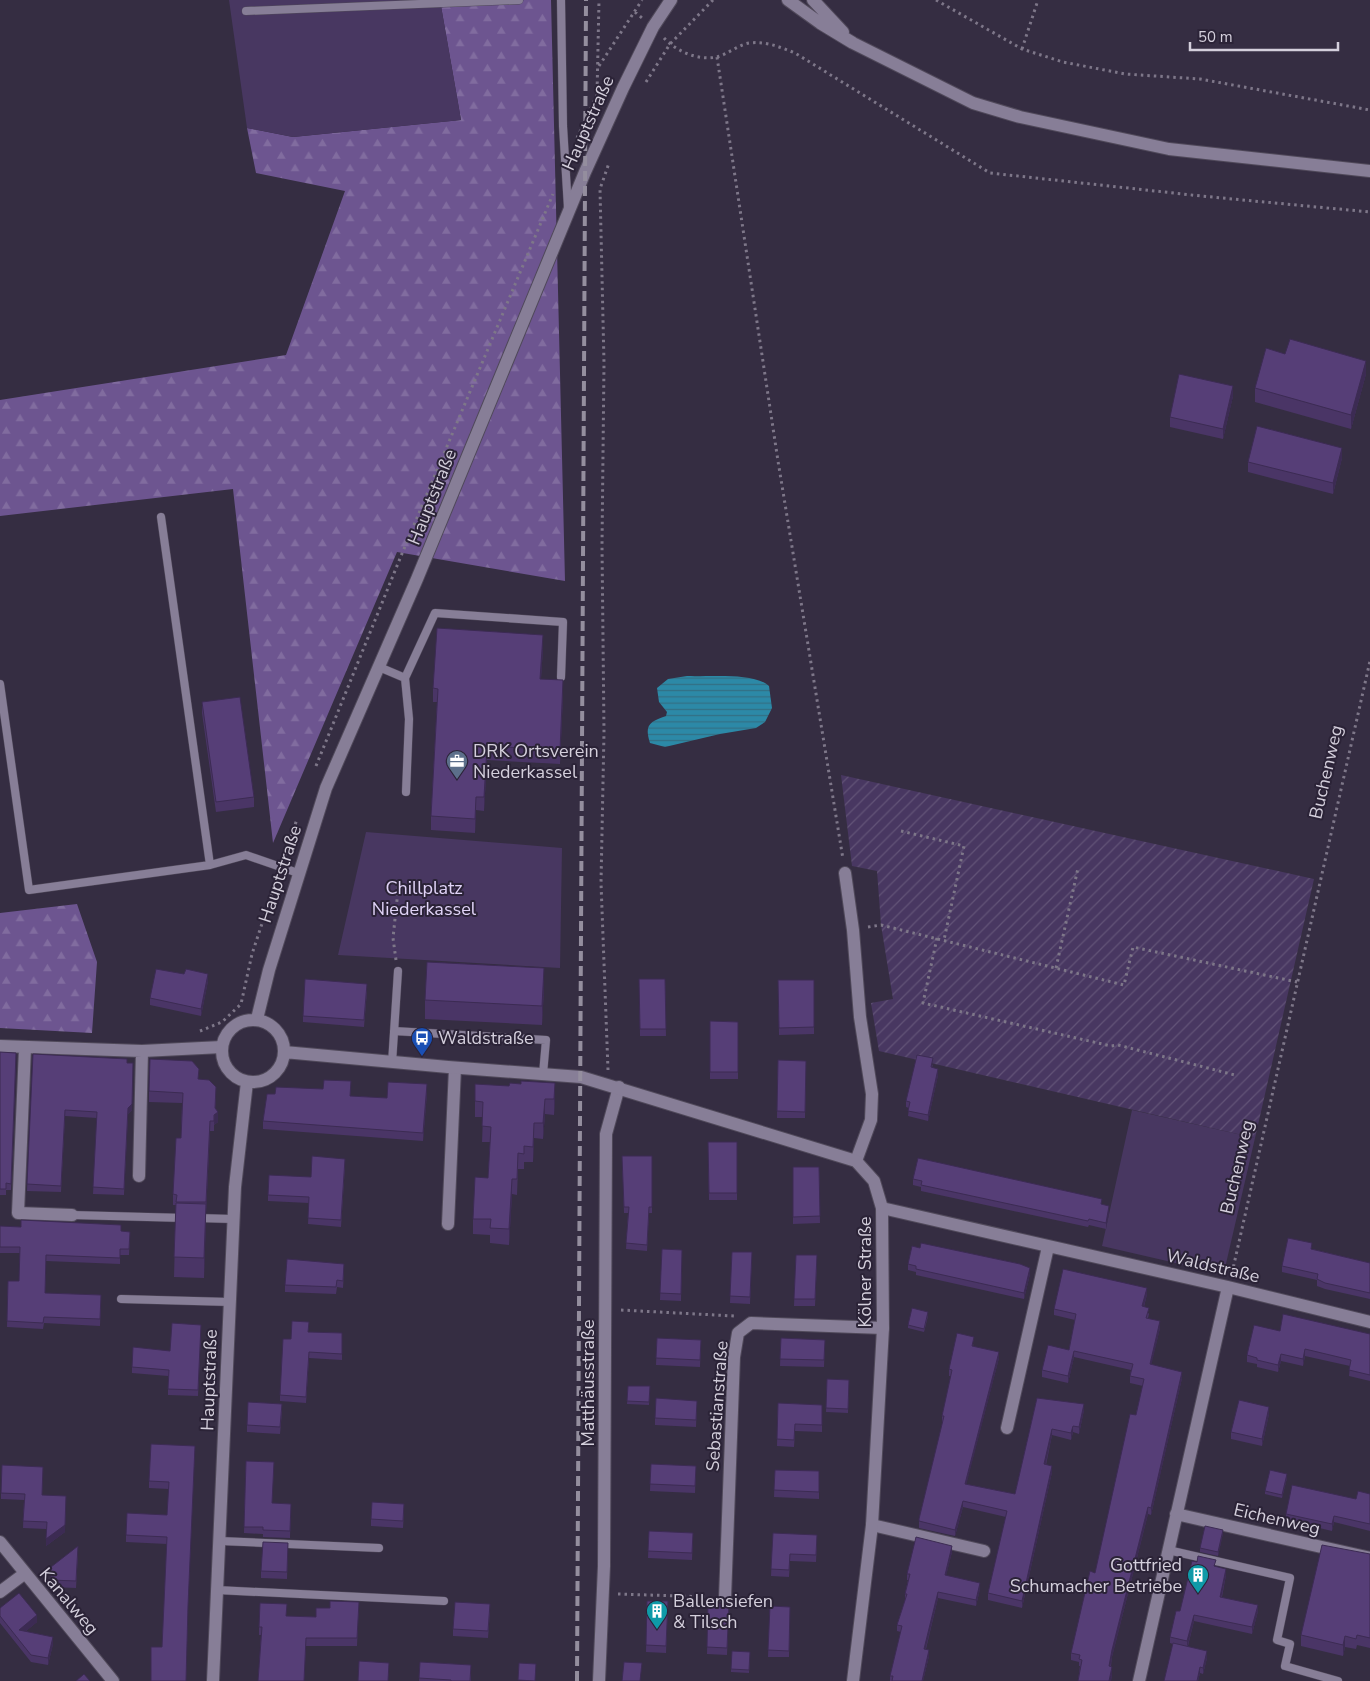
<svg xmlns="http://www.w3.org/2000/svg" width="1370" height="1681" viewBox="0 0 1370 1681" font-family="'Nunito Sans',sans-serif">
  <defs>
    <pattern id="forest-firs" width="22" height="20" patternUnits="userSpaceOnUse" patternTransform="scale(1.25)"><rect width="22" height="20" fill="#6d5590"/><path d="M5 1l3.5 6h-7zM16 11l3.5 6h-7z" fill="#816c9f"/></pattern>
    <pattern id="garden-furrows" width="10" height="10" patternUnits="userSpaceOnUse" patternTransform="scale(1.25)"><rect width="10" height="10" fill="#483761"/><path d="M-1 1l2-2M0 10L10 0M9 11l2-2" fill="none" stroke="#625377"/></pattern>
    <pattern id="water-rules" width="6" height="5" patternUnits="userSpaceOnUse" patternTransform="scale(1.25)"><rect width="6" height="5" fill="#2c89a7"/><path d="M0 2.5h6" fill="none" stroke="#336f84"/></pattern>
  </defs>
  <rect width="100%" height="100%" fill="#352d42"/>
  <!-- forest -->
  <path fill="url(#forest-firs)" d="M481,0H551L565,581L397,552L273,843L233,489L0,516V400L286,355L345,191L256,173L247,128L293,137L461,120L441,6Z
    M77,904L97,962L92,1033L0,1028V913Z"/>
  <!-- park -->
  <path fill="#483761" d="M229,0H481L441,6L461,120L293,137L247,128Z
    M366,832L562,848L560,968L338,955Z
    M1132,1110L1255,1138L1225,1268L1219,1273L1102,1246Z"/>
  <!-- garden -->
  <path fill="url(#garden-furrows)" d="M841,775L1314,879L1255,1138L879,1051L871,1003L893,999L881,925L877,871L852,866Z"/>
  <!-- water -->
  <path fill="url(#water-rules)" d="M687,676C709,677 754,672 769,686L772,708L765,722L756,728L720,734L665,747L650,743C644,724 650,722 666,716L667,712L659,702L657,688L668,679Z"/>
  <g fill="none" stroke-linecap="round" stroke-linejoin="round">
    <!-- service casing -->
    <g stroke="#50495a" stroke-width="9">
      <path id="service" d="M561,0L563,126L568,208
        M246,11L519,0
        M161,517L210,865
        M379,667L405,678L409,719L406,792
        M405,678L435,613L563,622L561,677
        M0,684L29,890L210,865L246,855L298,873
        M394,1031L546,1040L543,1074
        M392,1063L398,971
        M72,1215L185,1218
        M197,1218L233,1219
        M121,1299L230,1302
        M220,1541L379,1548
        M1168,1550L1290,1578L1277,1640L1290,1644L1285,1666L1338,1681
        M217,1590L444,1601"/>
    </g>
    <!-- minor casing -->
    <g stroke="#50495a" stroke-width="14">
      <path id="minor" d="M845,873L853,930L860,1017L872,1094L871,1120L856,1161
        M0,1046L142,1051L222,1047
        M25,1048L18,1213L72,1215
        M139,1176L142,1051
        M882,1208L1228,1287L1370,1322
        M448,1224L455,1068
        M1007,1428L1048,1247
        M1176,1514L1370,1558
        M872,1525L984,1551
        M0,1542L113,1681
        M0,1592L24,1574
        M725,1598L734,1357L738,1333L751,1323L883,1328
        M599,1681L604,1566L606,1134L619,1087
        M1139,1681L1228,1287"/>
    </g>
    <!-- tertiary casing -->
    <g stroke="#50495a" stroke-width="14">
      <path id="tertiary" d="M257,1019L269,970L326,788L417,579L585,172L623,88L653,27L671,0
        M222 1051a31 31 0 1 1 62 0a31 31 0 1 1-62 0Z
        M284,1052L448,1067L581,1077L856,1161L874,1181L882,1208L883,1328L872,1525L853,1681
        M213,1681L235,1187L247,1082"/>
    </g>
    <!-- secondary casing -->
    <g stroke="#50495a" stroke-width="14">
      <path id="secondary" d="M788,0L820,23L853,43L973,103L1020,117L1169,149L1370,171
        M813,0L843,32"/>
    </g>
    <!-- path -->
    <path stroke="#7e7789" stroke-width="3" stroke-dasharray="2.5 4" stroke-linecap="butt" d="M936,0L1022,49L1063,62L1125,74L1200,79L1370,110
      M635,12L642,18
      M664,38C676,51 698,61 717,57C728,54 738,45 749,43C766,41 780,47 795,53L990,173L1201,196L1370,212
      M1022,49L1038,0
      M717,57L778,461L843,859
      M599,66L642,0
      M646,82L670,44L713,0
      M577,138L597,95L599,0
      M316,766L401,556L553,194
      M901,831L964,846L944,940
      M285,855L297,819
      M868,927L881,925L1124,985L1133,947L1297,982
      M937,938L923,1003L1111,1046L1118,1045L1235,1075
      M396,960L393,938L399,881
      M1056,968L1078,868
      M200,1031L222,1022L241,1004L252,954L277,878
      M608,1070L601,883L604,732L602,545L604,363L600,189L609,163
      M1232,1273L1370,661
      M621,1310L734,1316
      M618,1594L709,1597"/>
    <!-- service -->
    <use href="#service" stroke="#877e97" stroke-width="8"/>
    <!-- minor -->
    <use href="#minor" stroke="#877e97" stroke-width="12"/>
    <!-- tertiary -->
    <use href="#tertiary" stroke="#877e97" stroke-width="12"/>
    <!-- secondary -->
    <use href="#secondary" stroke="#877e97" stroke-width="12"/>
    <!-- rail -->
    <path stroke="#948e9e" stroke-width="4" stroke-dasharray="10 5" stroke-linecap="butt" d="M577,1681L586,0"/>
  </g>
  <!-- wall -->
  <path fill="#4a3566" d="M1285,354L1366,374L1351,429L1255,402V388Z
    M1233,396L1223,439L1170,427V417Z
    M1342,458L1333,494L1248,472V462Z
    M543,648L541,679L563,694L560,764L487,760L484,811L476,810L475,833L431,830V816L437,702H433V688Z
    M202,702L254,797V807L216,812L202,713Z
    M639,979H665L666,1036H640Z
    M778,980H814V1034L779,1035Z
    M208,981L201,1016L150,1005V998Z
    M544,988L542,1025L425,1019V1000Z
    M367,991L364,1027L303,1022V1016Z
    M710,1021L738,1022V1079H710Z
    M0,1052L16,1059L11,1190H6V1195H0Z
    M33,1054L127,1063L132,1110L128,1114L124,1195L93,1194L97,1118L65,1116L61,1192L27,1191Z
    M778,1060L806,1061L805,1118H777Z
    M933,1064L932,1068L938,1075L928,1121L908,1116L909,1108L906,1107V1101Z
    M199,1079L216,1097L215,1109L218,1122L214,1125V1131H210L206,1213L204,1278L174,1277L176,1205H173V1194L181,1138L182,1103L149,1102V1091Z
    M509,1086L555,1098L554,1115L545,1114L543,1139L534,1138L533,1162H524V1169H518L517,1195L512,1194L509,1245L490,1243V1235L473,1234V1219L488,1178L490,1142H482L483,1117H475V1101Z
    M427,1093L423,1141L263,1129V1121L351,1096L387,1098Z
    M708,1142H737V1200H709Z
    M622,1156H652V1213H649L647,1251L626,1249L628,1213H624Z
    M345,1165L341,1227L308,1224L309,1203L268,1201V1195L311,1177Z
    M793,1167H819L820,1223L793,1224Z
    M913,1179L1102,1204L1109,1212L1106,1229L1089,1225L1088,1227L921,1191V1187L913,1185Z
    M0,1226L130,1232L129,1255H120V1264L46,1261L45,1293L101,1295L100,1326L44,1323L43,1329L7,1327L8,1281H19L20,1253H0Z
    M662,1249L682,1250L681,1301L660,1300Z
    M1312,1249L1370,1263V1299L1325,1289L1317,1286V1280L1282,1272V1266Z
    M732,1252H752L750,1304L730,1303Z
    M796,1255L817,1262L815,1306H794Z
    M908,1264L1030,1274L1024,1299L916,1275V1272L908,1270Z
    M344,1271L343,1288L337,1287L336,1294L285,1292V1285Z
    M1147,1294L1144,1307L1149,1314L1148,1318L1160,1328L1151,1364L1182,1378L1151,1515L1148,1514L1112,1657L1111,1666L1112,1674L1111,1681H1078L1080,1666H1079V1662L1071,1660V1653L1095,1573L1143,1386L1130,1383V1376L1131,1370L1074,1357L1068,1383L1042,1377V1370L1069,1350L1075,1320L1054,1315V1309Z
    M928,1316L924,1332L908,1328V1325Z
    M201,1331L198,1396L168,1395V1376L132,1373V1367L170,1351Z
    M1280,1331L1370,1334V1381L1349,1376L1350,1366L1305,1356L1303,1366L1281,1361L1278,1372L1257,1367V1364L1247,1362V1355Z
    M309,1332L342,1333V1360L309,1358L306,1403L280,1401V1395L291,1339Z
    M657,1338L701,1340L700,1367L656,1365Z
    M781,1338L825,1340L824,1367L780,1366Z
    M974,1344L973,1346L999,1358L966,1484L1015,1494L1037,1398L1084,1410L1079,1434L1073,1432L1071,1440L1052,1435L1046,1465L1052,1472L1022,1608L988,1600V1593L1006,1517L963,1507L955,1536L919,1528V1519L943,1422H942V1416L951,1376H949V1369Z
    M827,1379L849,1380L848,1413L826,1412Z
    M628,1386H650L649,1405L627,1404Z
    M697,1401L696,1427L655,1425V1418Z
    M778,1403L822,1405V1432L795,1431L794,1447L777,1446Z
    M282,1411L280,1434L247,1432V1425Z
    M1269,1414L1262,1446L1231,1439V1432Z
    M195,1446L162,1647L167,1544L126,1542V1535L167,1515L169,1489L149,1488V1481Z
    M246,1461L272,1503L291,1504L290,1538L263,1537V1534L244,1533Z
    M651,1464L696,1466L695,1493L650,1491Z
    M775,1470L819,1471V1499L774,1497Z
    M1287,1478L1282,1498L1265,1494V1491Z
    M1,1493L42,1495L65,1532L46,1546V1529L23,1528L24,1500L1,1499Z
    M1370,1494V1531L1334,1522L1332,1531L1286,1520V1514L1356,1499Z
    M404,1511L403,1528L371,1526V1519Z
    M649,1531L693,1533L692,1560L648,1558Z
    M773,1533L817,1542L816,1562L790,1561L789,1577L771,1576Z
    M1223,1533L1218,1556L1200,1552V1548Z
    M288,1543L287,1579L261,1578V1571Z
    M952,1552L946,1575L980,1589L976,1606L938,1598L926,1649L929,1656L923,1681H890V1676L901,1632L897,1631V1625L905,1600V1594L908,1580H907V1574Z
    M78,1553L76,1588L51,1587V1580Z
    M1370,1554V1648L1357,1645L1356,1649L1345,1647L1343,1656L1301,1646V1635Z
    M1216,1566L1226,1575L1222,1597L1258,1611L1252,1634L1194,1621L1188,1646L1207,1658L1203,1674L1200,1673L1198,1681H1164L1173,1644L1170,1643V1637L1180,1611Z
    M647,1601H668L666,1653L646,1652Z
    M359,1602L357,1646H306L304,1681H258L261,1635H259V1627L286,1616L316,1617L330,1608Z
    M708,1603L729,1604L727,1655L707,1654Z
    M770,1606L790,1607L789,1657H768Z
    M0,1608L37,1622L26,1631L53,1644L48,1665L31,1662L0,1623Z
    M490,1611L488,1638L453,1636V1629Z
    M750,1652L749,1673L731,1672V1669Z
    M420,1662L471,1665V1681H419Z"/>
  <!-- shaded-wall -->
  <path fill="#3c2b53" d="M1366,361V374L1351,429V415Z
    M1233,386V396L1223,439V429Z
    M1342,448V458L1333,494V483Z
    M543,635V648L540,692V679Z
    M563,680V694L560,764V750Z
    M487,746V760L484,811V797Z
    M476,797V810L475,833V819Z
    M544,968V988L542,1025V1006Z
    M208,974V981L201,1016V1009Z
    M133,1063L132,1110L128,1114L124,1195L128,1108Z
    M938,1069V1075L928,1121V1115Z
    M555,1083V1098L554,1115V1099Z
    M427,1084V1093L423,1141V1133Z
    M216,1087L215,1114L218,1112V1122L214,1125Z
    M545,1099V1114L543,1139V1123Z
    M210,1121V1131L206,1213V1202Z
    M534,1123V1138L533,1162V1147Z
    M512,1179V1194L509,1245V1229Z
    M206,1204V1224L204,1278V1258Z
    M1109,1206V1212L1106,1229V1223Z
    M1030,1268V1274L1024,1299V1293Z
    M1147,1288V1294L1142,1313V1306Z
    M1160,1321V1328L1150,1371V1364Z
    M1305,1349V1356L1303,1366V1359Z
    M1074,1351V1357L1068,1383V1376Z
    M999,1352V1358L965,1490V1484Z
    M1281,1354V1361L1278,1372V1365Z
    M1182,1372V1378L1151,1515V1508Z
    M1084,1404V1410L1079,1434V1427Z
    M1269,1407V1414L1262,1446V1439Z
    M1073,1426V1432L1071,1440V1433Z
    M1052,1429V1435L1044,1471V1464Z
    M1052,1466V1472L1022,1608V1601Z
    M1287,1474V1478L1282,1498V1495Z
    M963,1501V1507L955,1536V1530Z
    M66,1503L65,1532L46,1546V1539Z
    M1148,1507V1514L1112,1657L1109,1673V1666L1112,1650Z
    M1334,1516V1522L1332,1531V1524Z
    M1223,1530V1533L1218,1556V1552Z
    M952,1546V1552L945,1581V1575Z
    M1226,1569V1575L1220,1603V1597Z
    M980,1583V1589L976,1606V1600Z
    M938,1592V1598L924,1655V1649Z
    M1258,1605V1611L1252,1634V1627Z
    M37,1615V1622L19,1637V1630Z
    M1194,1615V1621L1187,1648V1641Z
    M1345,1636V1647L1343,1656V1645Z
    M53,1637V1644L48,1665V1658Z
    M929,1650V1656L923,1681H922Z
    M1207,1651V1658L1203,1674V1668Z
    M1112,1667V1674L1111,1681H1109Z
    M1200,1667V1673L1198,1681H1197Z"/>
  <!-- building -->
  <path fill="#563e77" stroke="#3c2b53" d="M1290,339L1366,361L1351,415L1255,388L1266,348L1285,354Z
    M1179,374L1233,386L1223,429L1170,417Z
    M1257,426L1342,448L1333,483L1248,462Z
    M437,628L543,635L540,679L563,680L560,750L487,746L484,797H476L475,819L431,816L438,689L433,688Z
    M240,697L254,797L216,802L202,702Z
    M427,962L544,968L542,1006L425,1000Z
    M156,969L184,974L186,969L208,974L201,1009L150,998Z
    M305,979L367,984L364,1020L303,1016Z
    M639,979H665L666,1029H640Z
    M778,980H814V1027L779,1028Z
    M710,1021L738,1022V1072H710Z
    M0,1052L16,1053L11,1184L6,1183V1189H0Z
    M33,1054L127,1059V1063H133L132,1104L128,1108L124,1189L93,1187L97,1112L65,1110L61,1186L27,1184Z
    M917,1055L933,1058L931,1067L938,1069L928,1115L908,1111L910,1102L906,1101Z
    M150,1059L192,1061L199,1069L198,1079L209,1080L216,1087L215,1108L218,1112L214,1115V1121H210L206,1202H176L177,1195L173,1194L176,1138H181L183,1093L149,1091Z
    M778,1060L806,1061L805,1112L777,1111Z
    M324,1080L351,1081L350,1096L387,1098L388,1082L427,1084L423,1133L263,1121L267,1094H275L276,1087L323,1089Z
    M521,1081L555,1083L554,1099H545L543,1123H534L533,1147L524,1146V1154L518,1153L517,1179H512L509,1229L490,1228L491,1219H473L475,1177L488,1178L491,1127L482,1126L483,1102L475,1101V1084L509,1086L510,1083L521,1084Z
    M708,1142H737V1193H709Z
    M312,1156L345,1159L341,1220L308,1218L309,1197L268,1195L269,1175L311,1177Z
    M622,1156H652V1207H649L647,1245L626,1243L629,1207H624Z
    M918,1158L1102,1199L1101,1204L1109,1206L1106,1223L1089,1219L1088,1221L921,1185L922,1181L913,1179Z
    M793,1167H819L820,1216L793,1217Z
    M176,1203L206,1204L204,1258L174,1257Z
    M21,1220L121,1225V1231L130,1232L129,1249H120V1258L46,1255L45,1293L101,1295L100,1319L44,1317L43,1323L7,1321L8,1281H19L20,1247H0V1226L21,1227Z
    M1288,1238L1312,1243L1311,1249L1370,1263V1293L1325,1283L1317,1279L1318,1274L1282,1266Z
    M921,1243L1020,1264L1030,1268L1024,1293L916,1269V1266L908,1264L912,1246L920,1248Z
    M662,1249L682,1250L681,1294L660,1293Z
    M732,1252H752L750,1297L730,1296Z
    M796,1255H817L815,1299H794Z
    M287,1259L344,1264L343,1281L337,1280L336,1287L285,1285Z
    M1063,1269L1147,1288L1142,1306L1149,1308L1146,1318L1160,1321L1150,1364L1182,1372L1151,1508L1148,1507L1112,1650L1109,1666L1112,1667L1109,1681H1078L1082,1660L1079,1659L1080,1655L1071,1653L1090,1571L1095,1573L1130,1414L1136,1415L1144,1379L1130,1376L1133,1364L1074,1351L1068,1376L1042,1370L1048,1345L1069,1350L1076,1314L1054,1309Z
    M912,1308L928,1312L924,1329L908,1325Z
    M1283,1314L1370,1334V1375L1349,1370L1351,1360L1305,1349L1303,1359L1281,1354L1278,1365L1257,1360V1358L1247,1355L1254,1325L1280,1331Z
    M292,1321L309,1322L308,1332L342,1333V1354L309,1352L306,1397L280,1395L283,1339H291Z
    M172,1323L201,1325L198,1390L168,1389L169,1370L132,1367L133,1347L170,1351Z
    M957,1333L974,1337L972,1346L999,1352L965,1484L1015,1494L1037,1398L1084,1404L1079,1427L1073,1426L1071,1433L1052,1429L1044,1464L1052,1466L1022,1601L988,1593L1007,1511L963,1501L955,1530L919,1521V1519L944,1416H942L952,1370L949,1369Z
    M657,1338L701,1340L700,1360L656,1358Z
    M781,1338L825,1340L824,1360L780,1359Z
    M827,1379L849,1380L848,1409L826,1408Z
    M628,1386H650L649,1402L627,1401Z
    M656,1398L697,1401L696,1420L655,1418Z
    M1239,1400L1269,1407L1262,1439L1231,1432Z
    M248,1402L282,1404L280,1427L247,1425Z
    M778,1403L822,1405V1425L795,1424L794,1440L777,1439Z
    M151,1444L195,1446L188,1606L186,1681H151V1647H162L167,1537L126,1535L127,1513L167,1515L169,1482L149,1481Z
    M246,1461L274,1462L272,1503L291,1504L290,1531L263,1530V1527H244Z
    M651,1464L696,1466L695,1486L650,1484Z
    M2,1465L43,1467L42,1495L66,1496L65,1525L46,1539L47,1522L23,1521L25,1494L1,1493Z
    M775,1470L819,1471V1492L774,1490Z
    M1270,1470L1287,1474L1282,1495L1265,1491Z
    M1292,1485L1356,1499L1358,1491L1370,1494V1524L1334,1516L1332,1524L1286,1514Z
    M372,1502L404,1504L403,1521L371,1519Z
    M1205,1526L1223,1530L1218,1552L1200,1548Z
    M649,1531L693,1533L692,1553L648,1551Z
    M773,1533L817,1535L816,1555L790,1554L789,1570L771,1569Z
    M916,1537L952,1546L945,1575L980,1583L976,1600L938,1592L924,1649L929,1650L922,1681H892L893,1676H890L902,1626L897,1625L907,1594H905L910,1574H907Z
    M263,1542L288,1543L287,1572L261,1571Z
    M1322,1545L1370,1554V1638L1357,1635L1356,1639L1345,1636L1343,1645L1301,1635Z
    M78,1546L76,1581L51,1580V1567Z
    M1198,1556L1216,1560L1214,1566L1226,1569L1220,1597L1258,1605L1252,1627L1194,1615L1187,1641L1170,1637L1176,1611H1180L1192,1561L1197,1562Z
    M19,1593L37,1615L19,1630L53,1637L48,1658L31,1655L0,1616V1608Z
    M330,1601L359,1602L357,1638H306L304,1681H258L262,1627H259L260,1603L287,1604L286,1616L316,1617V1608H330Z
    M647,1601H668L666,1646L646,1645Z
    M455,1602L490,1604L488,1631L453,1629Z
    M708,1603L729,1604L727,1648L707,1647Z
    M770,1606L790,1607L789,1651L768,1650Z
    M1173,1643L1207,1651L1203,1668L1200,1667L1197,1681H1164Z
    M732,1651L750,1652L749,1670L731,1669Z
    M359,1661L389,1663L388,1681H358Z
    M420,1662L471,1665L470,1681H451V1680L419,1678Z
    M624,1662L642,1663L640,1681H622Z
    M519,1663L536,1664L535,1681L518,1680Z
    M84,1674L90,1681H76Z"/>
  <!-- icons -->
  <defs>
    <g id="office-pin" transform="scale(1.125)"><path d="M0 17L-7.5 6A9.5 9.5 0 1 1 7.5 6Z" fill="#5c6f8a" stroke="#2b2337"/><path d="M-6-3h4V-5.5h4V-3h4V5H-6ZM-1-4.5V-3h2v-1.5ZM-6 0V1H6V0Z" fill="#fff"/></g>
    <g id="bus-pin" transform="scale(1.125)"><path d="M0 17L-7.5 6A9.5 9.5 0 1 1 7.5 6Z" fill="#1a4fb4" stroke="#2b2337"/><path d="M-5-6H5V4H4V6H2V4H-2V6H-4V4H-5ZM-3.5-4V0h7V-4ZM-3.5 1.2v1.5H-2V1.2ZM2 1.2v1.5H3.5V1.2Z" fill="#fff"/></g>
    <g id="building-pin" transform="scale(1.125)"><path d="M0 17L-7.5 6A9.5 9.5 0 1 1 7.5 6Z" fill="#0f9aa8" stroke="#2b2337"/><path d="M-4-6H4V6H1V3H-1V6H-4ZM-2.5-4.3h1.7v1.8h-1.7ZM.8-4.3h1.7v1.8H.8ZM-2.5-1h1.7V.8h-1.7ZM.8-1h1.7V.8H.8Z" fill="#fff"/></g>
  </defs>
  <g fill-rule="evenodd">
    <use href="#office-pin" x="457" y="761"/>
    <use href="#bus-pin" x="422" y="1038"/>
    <use href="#building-pin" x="1198" y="1575"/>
    <use href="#building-pin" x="657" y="1611"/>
  </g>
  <g text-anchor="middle" stroke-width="4" stroke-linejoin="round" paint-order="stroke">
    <!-- street labels -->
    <g font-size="18" fill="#d4cfdc" stroke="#2b2337">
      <text transform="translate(588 123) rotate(-66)" y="6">Hauptstraße</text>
      <text transform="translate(432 497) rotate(-68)" y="6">Hauptstraße</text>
      <text transform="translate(1326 772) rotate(-77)" y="6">Buchenweg</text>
      <text transform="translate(280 874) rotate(-72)" y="6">Hauptstraße</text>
      <text transform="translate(1237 1167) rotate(-77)" y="6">Buchenweg</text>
      <text transform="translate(1213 1266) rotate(13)" y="6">Waldstraße</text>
      <text transform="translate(865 1272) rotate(-90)" y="6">Kölner Straße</text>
      <text transform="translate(209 1380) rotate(-88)" y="6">Hauptstraße</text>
      <text transform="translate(588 1383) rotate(-90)" y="6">Matthäusstraße</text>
      <text transform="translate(717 1406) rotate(-86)" y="6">Sebastianstraße</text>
      <text transform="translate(1277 1519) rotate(13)" y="6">Eichenweg</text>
      <text transform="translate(69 1601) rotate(50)" y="6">Kanalweg</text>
    </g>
    <!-- poi labels -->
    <g font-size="18" fill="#d4cfdc" stroke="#2b2337" text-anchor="start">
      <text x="473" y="757">DRK Ortsverein<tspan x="473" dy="21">Niederkassel</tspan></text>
      <text x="438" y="1044">Waldstraße</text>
      <text x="1182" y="1571" text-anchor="end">Gottfried<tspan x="1182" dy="21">Schumacher Betriebe</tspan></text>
      <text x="673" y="1607">Ballensiefen<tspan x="673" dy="21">&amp; Tilsch</tspan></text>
    </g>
    <!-- park labels -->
    <g font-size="18" fill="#e0d3f7" stroke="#2b2337">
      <text x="424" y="894">Chillplatz<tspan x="424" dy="21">Niederkassel</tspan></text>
    </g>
  </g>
  <!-- scale -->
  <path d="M1190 42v8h148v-8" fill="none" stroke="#d4cfdc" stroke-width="2.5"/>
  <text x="1198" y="42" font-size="15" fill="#d4cfdc" stroke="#2b2337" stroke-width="4" paint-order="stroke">50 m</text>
</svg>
